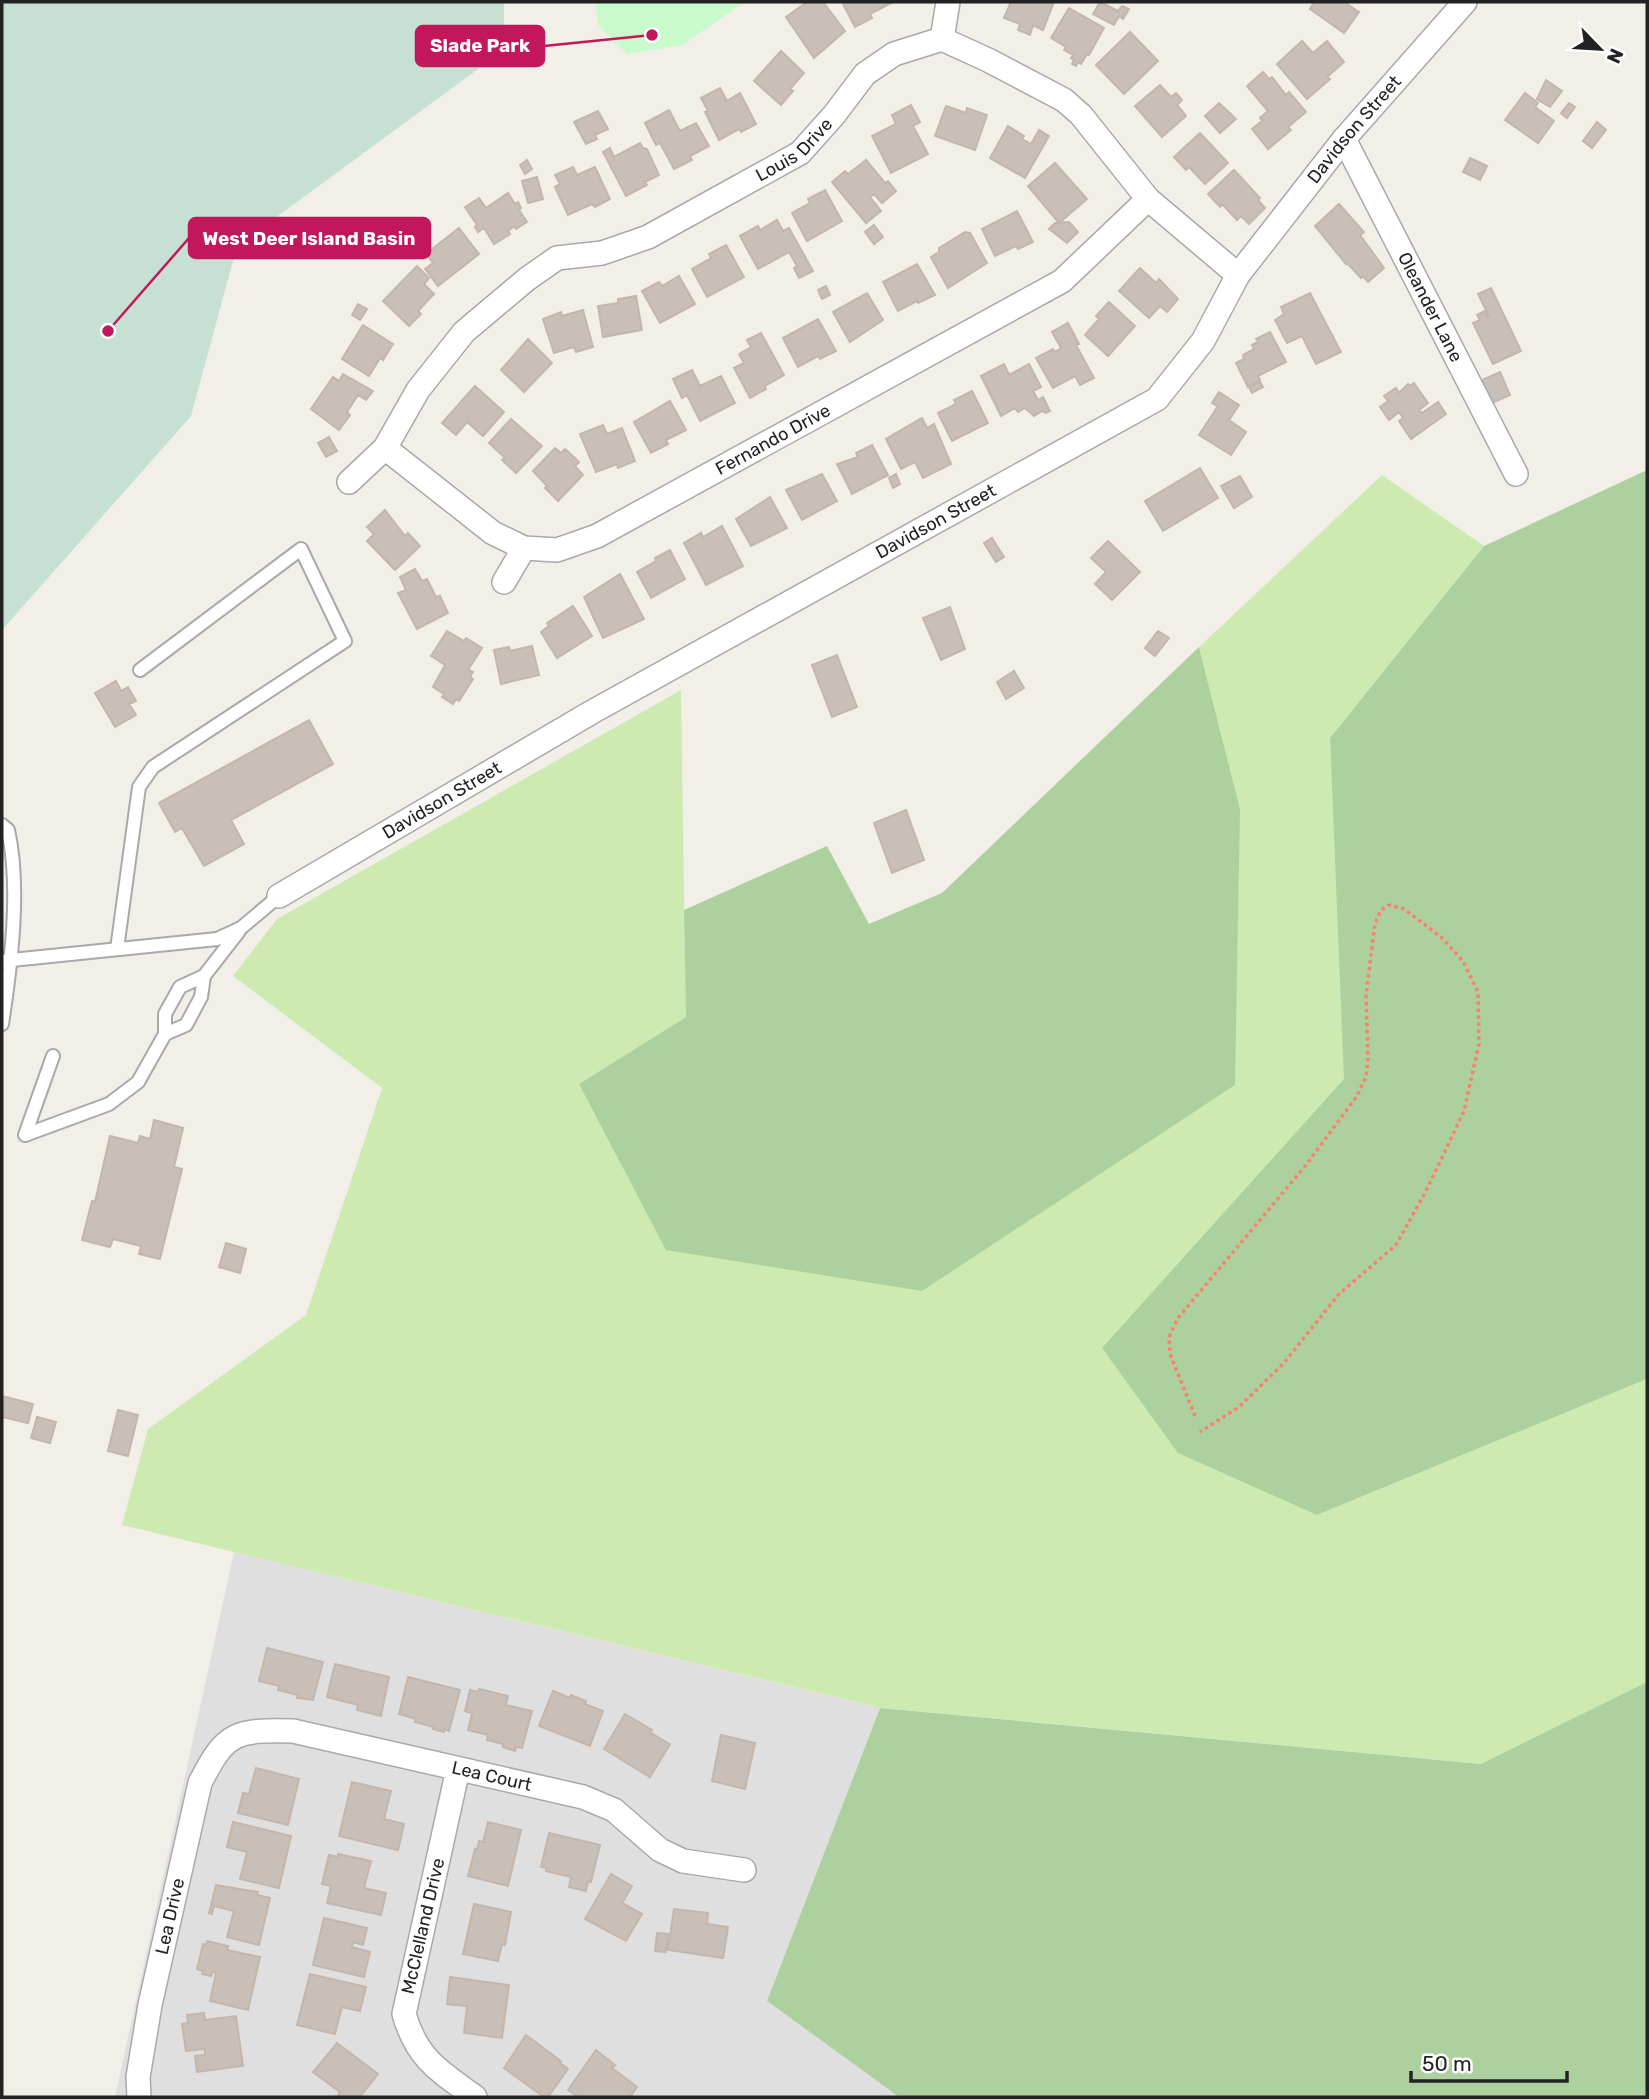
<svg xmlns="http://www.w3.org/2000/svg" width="1649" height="2099" viewBox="0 0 1649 2099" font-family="Rubik,sans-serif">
  <rect width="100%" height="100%" fill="#f2efe9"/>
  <!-- residential -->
  <path fill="#e0dfdf" d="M234,1552L880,1708L767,2001L899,2097H115Z"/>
  <!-- grass -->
  <path fill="#cdebb0" d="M1382,475L1484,546L1330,738L1345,1079L1103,1349L1317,1515L1647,1379V1685L1481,1764L881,1708L122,1525L148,1429L306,1315L382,1088L233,976L277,919L681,690L686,1017L579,1084L1240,809L1199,647Z"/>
  <!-- forest -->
  <path fill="#add19e" d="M1647,470V1379L1317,1515L1178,1453L1102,1348L1344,1079L1330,738L1484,546Z
    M1199,647L1240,809L1235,1085L922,1291L666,1250L579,1084L686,1017L684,910L827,846L869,924L942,893Z
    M1647,1682V2097H899L767,2001L880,1708L1481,1764Z"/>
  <!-- wetland -->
  <path fill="#c6e0d4" d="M2,2H504V50L237,246L191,416L2,630Z"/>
  <!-- park -->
  <path fill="#c8facc" d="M595,2H745L682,45L627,54L599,26Z"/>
  <!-- building -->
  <path fill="#c7bfb8" stroke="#c4b6ab" stroke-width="2" d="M807,2H823L845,31L814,58L786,17Z
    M842,2H893L870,14L872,18L855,27Z
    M1011,2H1054L1043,30L1033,25L1030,35L1018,30L1020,24L1004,18Z
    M1100,2L1118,11L1122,6L1129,9L1123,19L1119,16L1114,25L1093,14Z
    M1314,2H1344L1359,12L1344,33L1310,9Z
    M1069,8L1104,28L1089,55L1087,54L1081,64L1078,62L1076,66L1072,64L1074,60L1071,58L1073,55L1064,50L1066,47L1051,38Z
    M1130,32L1158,61L1124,94L1096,65Z
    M1302,41L1313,53L1327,41L1344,62L1327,77L1330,79L1307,99L1277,64Z
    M781,51L804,73L790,89L793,91L781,105L754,81Z
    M1263,72L1269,79L1272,77L1286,95L1289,92L1306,112L1288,127L1291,130L1268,149L1252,129L1262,121L1260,118L1268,111L1247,86Z
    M1546,80L1562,91L1550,107L1537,99Z
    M1160,85L1171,97L1176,93L1182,100L1177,105L1186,116L1162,137L1135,106Z
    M720,88L727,101L740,93L756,124L741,132L739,129L719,140L705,112L708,111L701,98Z
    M1525,93L1538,103L1535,107L1554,121L1538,143L1505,120Z
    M1219,103L1236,119L1220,133L1205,116Z
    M1569,103L1575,107L1567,118L1561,113Z
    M911,105L920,122L913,126L928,154L891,173L872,136L896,124L892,115Z
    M946,106L966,113L967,108L987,115L975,150L935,136Z
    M669,110L680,131L696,123L709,146L690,156L692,160L674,169L660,143L656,145L645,123Z
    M598,111L608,129L595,135L597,139L586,144L574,122Z
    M1597,122L1606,130L1592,148L1583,141Z
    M1008,126L1024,136L1022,139L1031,144L1039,130L1049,136L1025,178L990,158Z
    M1200,133L1228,163L1205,184L1189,167L1186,170L1174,157Z
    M640,143L643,148L647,149L659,175L645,182L647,185L626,196L603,152L610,148L614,157Z
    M1470,158L1487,166L1480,180L1463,172Z
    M527,160L532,169L525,174L520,165Z
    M866,160L885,183L888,181L896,191L882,203L874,194L870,197L881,211L866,223L832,182L845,171L848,174Z
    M1055,163L1087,199L1059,223L1028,186Z
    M573,167L577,175L595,167L610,199L595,207L592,204L568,215L555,187L560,184L555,175Z
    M1234,170L1260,198L1258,200L1265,208L1249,224L1241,216L1237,220L1222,204L1220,207L1208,194Z
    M537,177L543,199L528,203L522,181Z
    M825,190L842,221L807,241L792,213L810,203L808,199Z
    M508,193L515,204L518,202L521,208L519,210L527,222L516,229L515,226L508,231L510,234L494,244L484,228L478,232L475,227L477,225L465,207L479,198L486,208Z
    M1339,204L1364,232L1360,235L1384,268L1368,282L1363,276L1361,278L1347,263L1346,264L1315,226Z
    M1017,211L1033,242L1018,249L1016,246L995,256L982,229Z
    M777,220L783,231L789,228L813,271L799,278L794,268L797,266L789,252L758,269L740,236L758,226L760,230Z
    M1069,222L1078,232L1067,243L1049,229L1055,223Z
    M874,225L883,237L874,244L865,232Z
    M459,228L479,254L438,286L425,269L433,263L426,254Z
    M965,232L970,233L987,263L948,288L931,257L939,252V248Z
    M726,245L744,277L707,297L692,269L711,258L709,254Z
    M917,264L935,295L918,303L917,301L898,311L883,282Z
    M417,266L429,278L424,284L434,294L418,311L421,314L409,326L383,301Z
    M1140,268L1156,283L1159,279L1178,299L1167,312L1160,306L1149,318L1119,291Z
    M679,276L695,304L660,323L642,291L659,282L662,286Z
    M826,286L830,295L822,299L818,290Z
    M1491,288L1521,351L1493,364L1473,323L1480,320L1477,315L1485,311L1487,317L1489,316L1478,294Z
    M867,293L883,320L850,342L833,312Z
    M1310,293L1341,352L1316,364L1302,336L1287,343L1275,320L1284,314L1281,307Z
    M636,296L642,330L603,337L598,306L618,303V299Z
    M1109,302L1135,326L1108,356L1085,335L1099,319L1096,316Z
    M358,304L367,309L360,320L352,315Z
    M583,310L593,347L576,352L574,347L554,353L543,319L561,312L562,316Z
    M818,319L836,351L820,359L818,356L798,367L783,338Z
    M1068,323L1079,344L1076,345L1094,378L1080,385L1075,376L1053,388L1036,358L1053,349L1055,352L1061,348L1052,332Z
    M363,325L393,344L383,360L380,358L369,376L342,359Z
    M1270,332L1286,362L1258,376L1260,380L1248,387L1236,363L1244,359L1243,355L1254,349L1252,345L1258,342L1256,339Z
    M761,333L784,375L765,386L766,389L750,398L734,368L744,363L739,354L751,347L747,340Z
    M528,339L552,363L524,392L501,370Z
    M1004,364L1009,375L1029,364L1041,387L1033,391L1038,400L1043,397L1050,411L1046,413L1042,411L1034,416L1025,408L1018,412L1015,408L1001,416L981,376Z
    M692,370L700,386L721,376L735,403L700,421L687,395L682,398L673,379Z
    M1500,372L1510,395L1492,403L1482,380Z
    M343,374L373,391L366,400L358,395L347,412L350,415L339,430L311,409L333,377L339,381Z
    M1260,382L1263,387L1252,393L1249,387Z
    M1414,383L1428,403L1419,410L1422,413L1438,402L1446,414L1411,439L1399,421L1403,418L1399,412L1389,420L1380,407L1388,401L1384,396L1396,388L1399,393L1408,384L1410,386Z
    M475,386L504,412L483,436L467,422L456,435L442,423Z
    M972,391L988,423L952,441L938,413L956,404L954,400Z
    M1219,392L1239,405L1229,420L1246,432L1231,455L1199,435L1218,406L1212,403Z
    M670,401L686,430L666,440L668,444L651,453L634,422Z
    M922,418L927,428L934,424L951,464L923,478L915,462L901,469L886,439Z
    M511,419L542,446L516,473L502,460L505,458L489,443Z
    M603,425L607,434L622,428L635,461L618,468L617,464L596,472L580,434Z
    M329,437L337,451L326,457L318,443Z
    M872,445L888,475L852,494L837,464L858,457L856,453Z
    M555,448L561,453L565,449L579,462L575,466L583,475L558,501L545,488L547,486L533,471Z
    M1200,468L1218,498L1163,531L1145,501Z
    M822,474L837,501L802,520L786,490Z
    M896,474L900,484L893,488L889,478Z
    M1240,476L1252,497L1234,508L1221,486Z
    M770,497L787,528L751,546L736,519Z
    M385,510L405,536L408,533L420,546L395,570L367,541L374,534L367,527Z
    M722,526L743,566L706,585L684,543L701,533L703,537Z
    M992,538L1004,557L996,562L984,543Z
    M1108,541L1140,572L1112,600L1095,584L1106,572L1091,558Z
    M670,550L685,579L651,598L637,572L656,561L655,558Z
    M415,569L422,581L427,579L436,597L440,596L448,613L417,629L398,593L406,590L400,577Z
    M620,574L644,619L603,638L584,597Z
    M573,606L592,636L557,658L541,632L549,626L547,623Z
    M950,607L965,649L941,660L923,618Z
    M447,631L464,641L466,638L482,648L468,670L473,672L470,677L473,679L459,701L456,699L453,704L442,697L444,694L433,687L445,665L431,656Z
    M1158,631L1169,638L1155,656L1145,648Z
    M532,646L539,675L501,684L494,650L509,647L510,651Z
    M837,655L857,707L832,717L812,665Z
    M1014,671L1024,688L1006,699L997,682Z
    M116,681L121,691L128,687L136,701L129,704L136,715L115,727L95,693Z
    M309,720L333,764L231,820L244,844L204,866L182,828L175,832L159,803Z
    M906,810L924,860L892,873L874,823Z
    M154,1120L183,1128L174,1167L182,1169L160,1259L139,1254L141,1246L113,1239L110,1247L82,1240L92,1201L95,1202L110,1136L138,1143L140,1136L150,1139Z
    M226,1243L246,1249L240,1273L219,1267Z
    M2,1396L33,1404L28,1423L2,1417Z
    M118,1410L138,1415L128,1456L108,1451Z
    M37,1417L56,1422L50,1443L31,1438Z
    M267,1648L323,1662L313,1700L297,1698L298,1695L278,1690L279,1686L259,1681Z
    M335,1664L389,1677L381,1716L357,1710L358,1705L327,1697Z
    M408,1677L460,1690L449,1731L444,1729V1732L433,1729L434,1727L415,1722L416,1719L399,1714Z
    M479,1689L508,1696L506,1705L532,1711L522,1748L516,1747L515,1751L503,1747V1744L487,1740L488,1735L468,1730L472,1713L465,1711L470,1690L478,1692Z
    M553,1691L570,1698L571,1695L586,1701L585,1704L603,1711L590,1746L539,1726Z
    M625,1714L652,1730L651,1733L670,1744L650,1777L604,1749Z
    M721,1735L755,1743L745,1789L712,1781Z
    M256,1768L299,1779L288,1825L238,1813L243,1793L249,1794Z
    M352,1782L391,1791L384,1819L404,1824L398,1850L339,1836Z
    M233,1822L291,1836L279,1888L240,1879L247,1852L227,1847Z
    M488,1822L521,1830L508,1886L468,1876L475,1849L477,1850L479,1841L483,1842Z
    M549,1833L600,1845L591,1882L588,1881L586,1891L569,1887L571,1877L546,1871L547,1868L541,1867Z
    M338,1854L371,1861L364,1888L386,1893L381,1915L327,1903L331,1886L322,1884L329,1855L338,1857Z
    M611,1874L632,1886L622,1903L642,1914L626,1941L585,1919Z
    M216,1885L258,1892L257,1895L270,1898L259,1945L227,1937L234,1911L214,1906L212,1914L209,1913Z
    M474,1904L511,1912L505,1945L502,1944L498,1961L463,1954Z
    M674,1909L708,1913L707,1924L728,1927L723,1958L668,1950Z
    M324,1918L367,1928L363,1945L353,1942L352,1947L370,1952L364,1977L313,1965Z
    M657,1933L668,1934L666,1952L655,1951Z
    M207,1941L228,1946L227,1950L260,1957L248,2010L210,2001L216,1973L212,1972L211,1976L202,1974L203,1971L197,1969L203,1944L206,1945Z
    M310,1974L366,1987L360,2011L342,2007L335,2034L297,2025Z
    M450,1977L509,1985L502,2038L464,2033L467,2006L447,2004Z
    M204,2013L205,2020L236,2016L243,2066L197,2072L195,2056L205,2055V2049L186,2051L182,2024L188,2023L187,2015Z
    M526,2035L561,2061L560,2063L568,2069L548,2097H544L504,2068Z
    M337,2043L378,2074L360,2097H337L340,2092L313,2072Z
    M596,2050L615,2065L612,2068L637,2087L630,2097H578L568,2090Z"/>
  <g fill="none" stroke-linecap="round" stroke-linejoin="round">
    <!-- service casing -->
    <g stroke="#a9a9a9" stroke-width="16">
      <path id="service" d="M2,825L8,830C21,888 11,965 2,1024
        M117,949L139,787L153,767L345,641L301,549L140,670
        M2,961L217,939L241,928L279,896
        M204,976L201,997L186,1025L165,1034V1014L180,987L204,976L239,931
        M53,1056L25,1135L109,1104L138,1082L165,1034"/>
    </g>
    <!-- minor casing -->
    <g stroke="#a9a9a9" stroke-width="26">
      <g id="minor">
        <path d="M942,39L948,2"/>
        <path id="s1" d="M1344,139L1516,474"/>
        <path id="s2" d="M385,448L493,533L524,548L557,550L597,536L1062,281L1148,199"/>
        <path id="s3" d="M349,482L385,448L418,390L464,332L527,279L557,258L602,253L648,237L800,153L834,115L865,74L894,54L942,39L988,60L1064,100L1081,115L1148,199L1238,275"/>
        <path d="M504,582L524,548"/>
        <path id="s4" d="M279,896L592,712L1157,399L1203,341L1238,275L1344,139L1465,2"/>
        <path d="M458,1769L404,2014C417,2059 439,2071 475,2097"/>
        <path id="s5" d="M139,2097L138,2077L150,2005L200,1783C226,1731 236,1730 293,1731L583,1797L614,1810L660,1850L683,1861L744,1870"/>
      </g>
    </g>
    <!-- path -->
    <path stroke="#fa8072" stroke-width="3.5" stroke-dasharray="3.5 3.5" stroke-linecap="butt" d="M1195,1416L1170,1354L1169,1337L1178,1318L1306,1165L1357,1096L1366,1077L1368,1059L1366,995L1375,923L1381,910L1389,905L1404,909L1441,937L1463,961L1478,992L1479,1044L1464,1111L1426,1191L1396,1245L1339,1294L1283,1364L1239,1407L1200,1432"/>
    <!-- service -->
    <use href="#service" stroke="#fff" stroke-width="12"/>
    <!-- minor -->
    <use href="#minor" stroke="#fff" stroke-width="23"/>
  </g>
  <g text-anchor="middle" stroke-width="6" stroke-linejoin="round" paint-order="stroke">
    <!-- street labels -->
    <g font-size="18" fill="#222" stroke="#fff">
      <text dy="6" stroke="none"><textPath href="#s4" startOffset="1344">Davidson Street</textPath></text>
      <text dy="6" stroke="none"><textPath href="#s3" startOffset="574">Louis Drive</textPath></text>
      <text dy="6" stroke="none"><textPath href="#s1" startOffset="189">Oleander Lane</textPath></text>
      <text dy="6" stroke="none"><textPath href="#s2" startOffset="448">Fernando Drive</textPath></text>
      <text dy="6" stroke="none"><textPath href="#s4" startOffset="756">Davidson Street</textPath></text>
      <text dy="6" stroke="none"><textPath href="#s4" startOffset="189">Davidson Street</textPath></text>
      <text dy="6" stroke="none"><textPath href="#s5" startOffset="642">Lea Court</textPath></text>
      <text dy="6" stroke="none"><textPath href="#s5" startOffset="184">Lea Drive</textPath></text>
      <text transform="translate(423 1926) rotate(-77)" y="6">McClelland Drive</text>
    </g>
  </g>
  <!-- callouts -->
  <path fill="none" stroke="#c2185b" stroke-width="2.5" d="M652 35L544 46M108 331L189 238"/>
  <g fill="#c2185b" stroke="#fff" stroke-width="2.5">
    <circle cx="652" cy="35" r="7"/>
    <circle cx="108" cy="331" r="7"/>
  </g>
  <g fill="#c2185b" stroke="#c2185b" stroke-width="2.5">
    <rect x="416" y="26" width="128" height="40" rx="7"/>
    <rect x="189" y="218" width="241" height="40" rx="7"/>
  </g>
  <g font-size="19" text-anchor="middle" font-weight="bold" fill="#fff">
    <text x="480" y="52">Slade Park</text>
    <text x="309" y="245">West Deer Island Basin</text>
  </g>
  <!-- border -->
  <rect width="1649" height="2099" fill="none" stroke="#222222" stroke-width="7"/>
  <!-- north arrow -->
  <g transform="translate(1600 49) rotate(115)" stroke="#ffffff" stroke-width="5" paint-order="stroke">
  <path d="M0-5L12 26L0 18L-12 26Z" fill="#222222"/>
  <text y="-10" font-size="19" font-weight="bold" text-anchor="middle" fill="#222222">N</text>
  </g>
  <!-- scale -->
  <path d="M1411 2071v10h156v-10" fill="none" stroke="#222222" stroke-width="3.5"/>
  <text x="1422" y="2071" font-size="21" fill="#222222" stroke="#ffffff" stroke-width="5" paint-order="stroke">50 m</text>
</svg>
